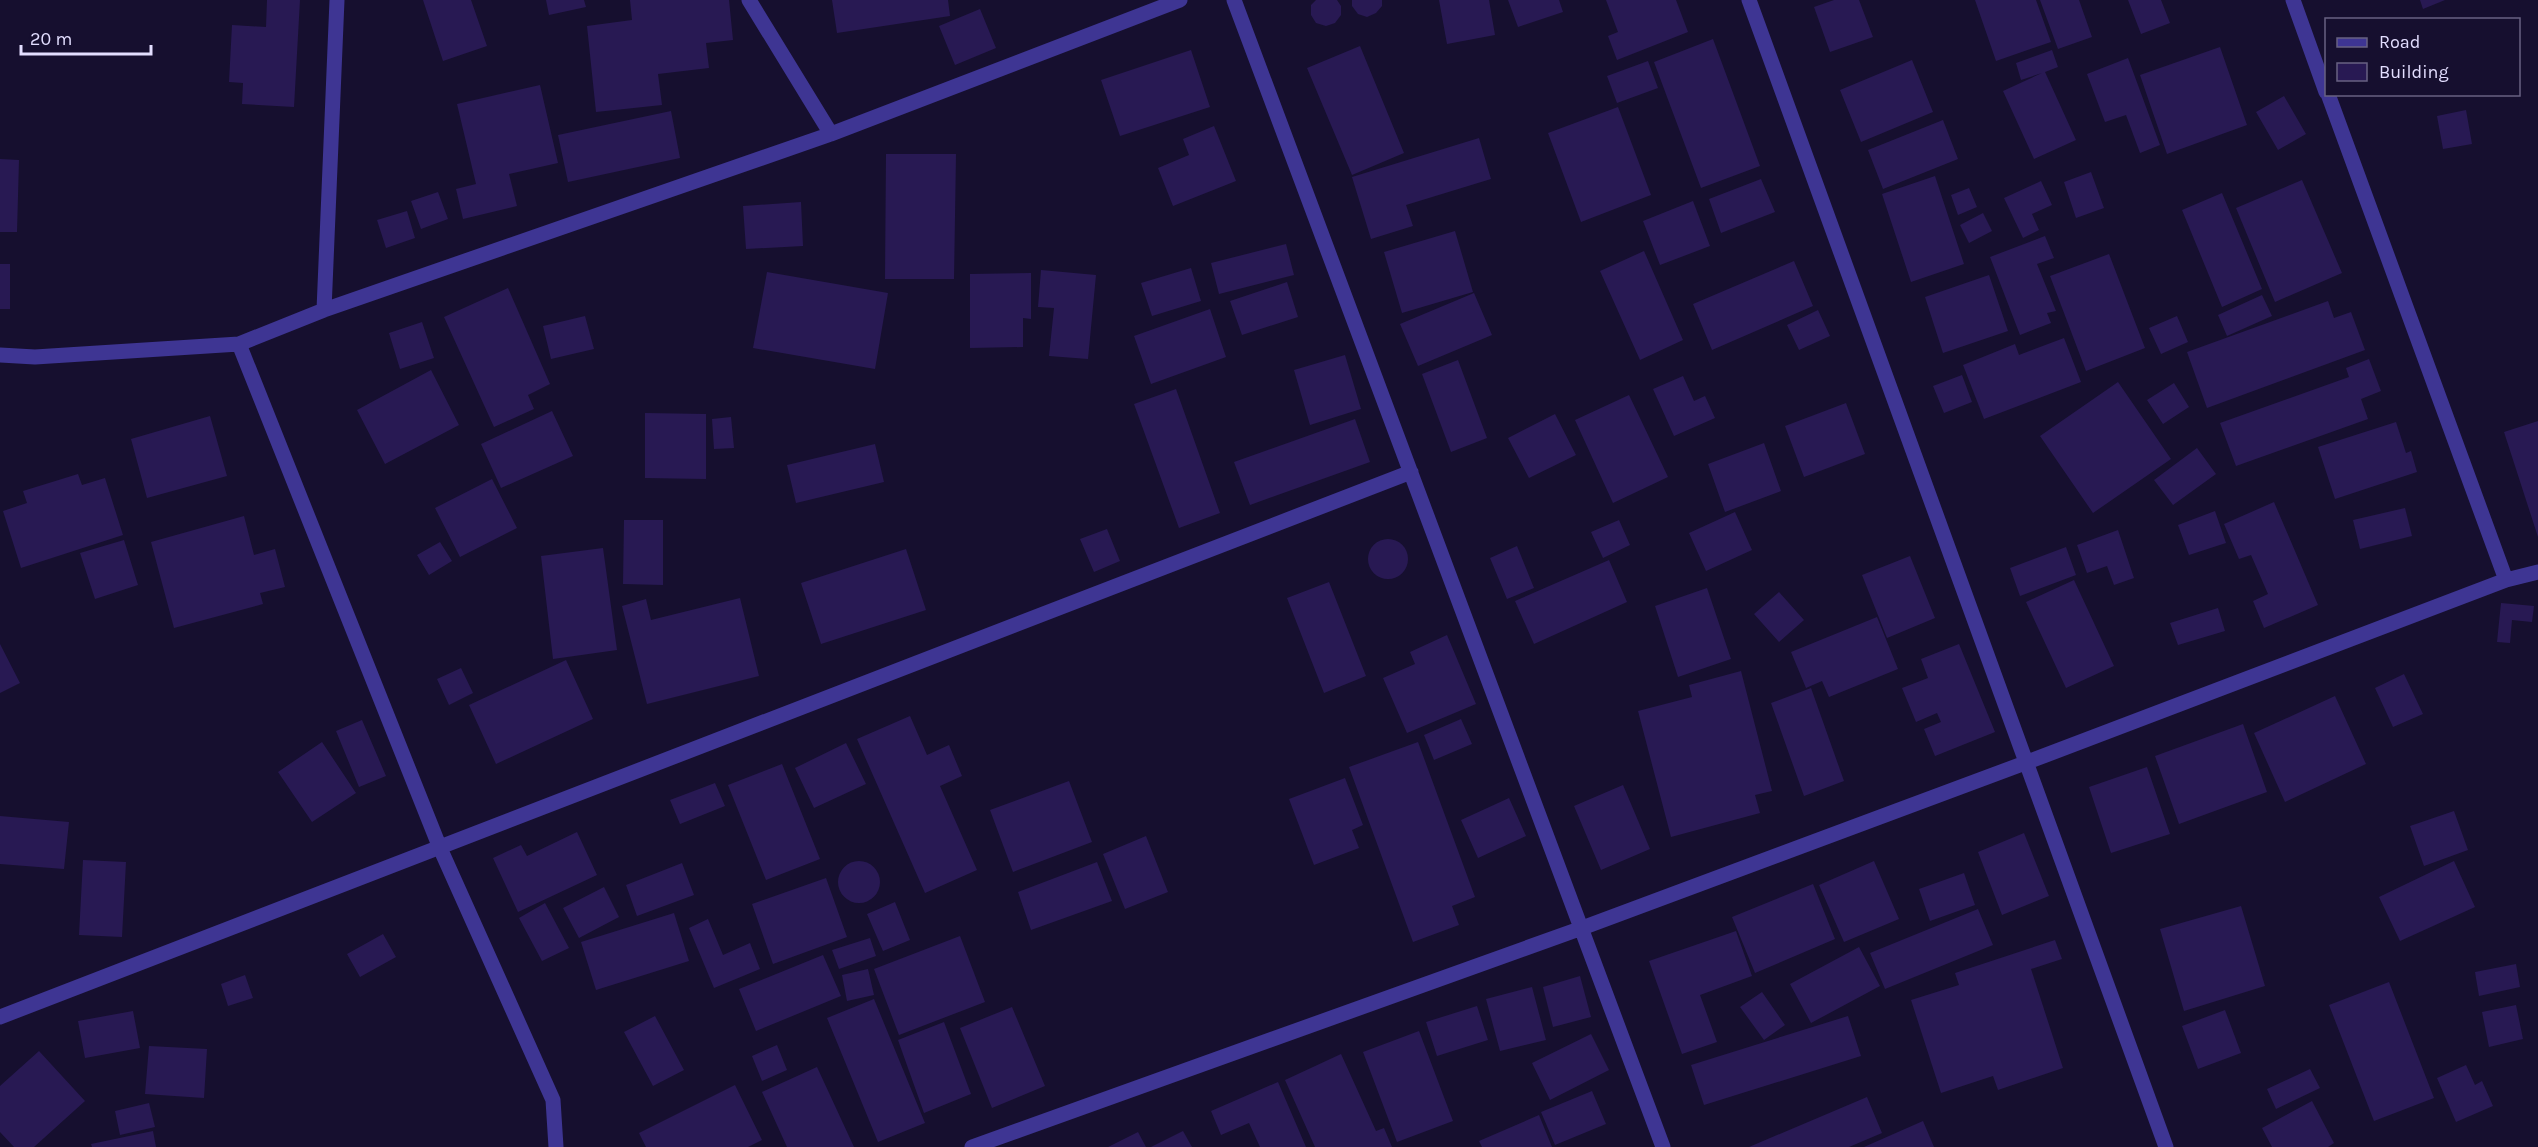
<svg xmlns="http://www.w3.org/2000/svg" width="2538" height="1147" viewBox="0 0 2538 1147" font-family="Karla,sans-serif">
  <rect width="100%" height="100%" fill="#160f2f"/>
  <!-- building -->
  <path fill="#281953" d="M267,0H300L294,107L242,104L243,83L229,82L232,25L266,27Z
    M423,0H471L487,46L443,61Z
    M546,0H584L586,7L549,15Z
    M630,0H729L733,40L706,43L709,68L658,74L662,105L596,112L587,26L632,20Z
    M832,0H948L950,16L837,33Z
    M1316,0H1337L1341,6V15L1335,23L1326,26L1316,23L1311,15V5Z
    M1352,0H1382V6L1376,13L1367,17L1358,14L1352,6Z
    M1439,0H1489L1495,35L1447,44Z
    M1508,0H1559L1563,12L1518,27Z
    M1606,0H1676L1688,32L1617,60L1608,36L1618,32Z
    M1834,0H1859L1873,37L1830,52L1814,7Z
    M1975,0H2036L2051,42L1996,61Z
    M2040,0H2079L2092,37L2058,49Z
    M2128,0H2161L2170,23L2141,34Z
    M2420,0H2445L2423,9Z
    M980,9L996,48L955,65L939,26Z
    M1713,39L1760,166L1701,188L1654,62Z
    M1360,46L1404,153L1352,175L1307,68Z
    M2220,47L2247,125L2167,154L2140,75Z
    M1191,50L1210,107L1120,136L1101,80Z
    M2052,50L2058,67L2045,72L2076,140L2034,159L2003,91L2042,73L2021,80L2016,63Z
    M2128,58L2160,145L2140,153L2126,115L2105,122L2087,74Z
    M1912,60L1933,112L1861,142L1840,90Z
    M1648,61L1658,88L1617,103L1607,76Z
    M540,85L558,163L509,174L517,206L463,219L456,189L476,184L457,104Z
    M2284,96L2306,134L2278,150L2256,112Z
    M1618,107L1651,195L1581,222L1548,133Z
    M2466,110L2472,144L2443,149L2437,116Z
    M671,111L680,158L568,182L558,135Z
    M1943,120L1958,159L1883,189L1868,150Z
    M1214,126L1236,181L1173,206L1158,168L1189,155L1183,139Z
    M1479,138L1491,179L1406,205L1413,226L1371,239L1352,177Z
    M886,154H956L954,279H885Z
    M0,159L19,160L17,232H0Z
    M2091,172L2104,208L2076,218L2064,182Z
    M1935,176L1964,264L1911,282L1882,194Z
    M1761,179L1775,212L1721,233L1709,199Z
    M2302,180L2342,273L2275,302L2236,208Z
    M2041,181L2052,205L2032,214L2039,230L2023,238L2004,198Z
    M1969,188L1977,207L1958,215L1951,195Z
    M438,192L448,219L421,229L411,201Z
    M2222,193L2262,289L2222,307L2182,210Z
    M1693,201L1710,246L1660,265L1643,221Z
    M801,202L803,246L746,249L743,206Z
    M407,211L415,238L386,248L377,220Z
    M1983,213L1992,231L1969,243L1960,225Z
    M1455,231L1473,292L1402,313L1384,252Z
    M2045,236L2054,258L2037,264L2056,311L2047,313L2051,323L2020,335L1990,257Z
    M1286,244L1294,275L1219,294L1211,263Z
    M1644,251L1683,340L1640,360L1600,271Z
    M2109,254L2145,348L2086,371L2050,276Z
    M1794,261L1813,306L1712,350L1693,304Z
    M0,264H10V309H0Z
    M1191,268L1201,301L1152,316L1141,283Z
    M1041,270L1096,275L1088,359L1049,356L1054,308L1038,307Z
    M767,272L888,293L875,369L753,348Z
    M1031,273V319L1023,318V347L970,348V274Z
    M1989,275L2008,331L1943,353L1925,297Z
    M1287,282L1298,317L1242,335L1230,301Z
    M508,288L550,384L528,395L534,409L494,427L444,317Z
    M1474,293L1492,335L1418,366L1400,324Z
    M2262,295L2272,316L2227,336L2218,315Z
    M2328,301L2334,318L2351,312L2365,350L2207,408L2187,352Z
    M1210,309L1226,357L1151,384L1134,336Z
    M1818,310L1830,336L1799,350L1787,325Z
    M585,316L594,349L551,359L543,326Z
    M2177,316L2188,342L2161,354L2149,328Z
    M422,322L434,358L400,369L389,333Z
    M2064,338L2081,382L1984,419L1963,365L2015,344L2019,355Z
    M1345,355L1361,409L1310,425L1294,370Z
    M2369,359L2381,391L2361,399L2368,419L2236,466L2220,423L2349,377L2346,368Z
    M1458,360L1487,438L1451,452L1422,374Z
    M431,370L459,425L385,464L357,410Z
    M1962,375L1972,402L1944,413L1933,386Z
    M1683,376L1694,401L1705,396L1715,418L1674,436L1653,389Z
    M2118,382L2171,459L2093,513L2040,436Z
    M2174,383L2189,407L2163,424L2147,400Z
    M1176,389L1220,513L1179,528L1134,404Z
    M1629,395L1668,477L1613,503L1575,420Z
    M1846,403L1865,454L1804,477L1785,426Z
    M552,411L573,456L501,488L481,444Z
    M645,413L706,414V479L645,478Z
    M1555,414L1576,455L1529,478L1508,438Z
    M210,416L227,476L147,498L131,439Z
    M731,417L734,448L714,449L712,419Z
    M1355,419L1370,462L1250,505L1234,462Z
    M2538,421V537L2504,432Z
    M2396,422L2406,453L2411,451L2417,472L2335,499L2318,447Z
    M1764,443L1781,491L1725,512L1708,464Z
    M875,444L884,482L796,503L787,465Z
    M2197,448L2216,474L2173,505L2154,480Z
    M78,474L82,485L105,478L123,535L21,568L3,511L27,503L23,491Z
    M492,479L517,528L460,557L435,508Z
    M2274,502L2318,605L2264,628L2253,601L2268,594L2251,555L2239,559L2224,524Z
    M2405,508L2412,536L2360,549L2353,520Z
    M2215,511L2226,543L2189,555L2178,525Z
    M1735,512L1752,550L1706,571L1689,533Z
    M244,516L254,555L275,549L285,587L260,593L263,604L174,628L151,542Z
    M624,520H663V585L623,584Z
    M1619,520L1630,545L1603,558L1591,532Z
    M1107,529L1120,561L1094,572L1080,539Z
    M2118,530L2134,578L2114,585L2107,566L2087,573L2077,545Z
    M1368 559a20 20 0 1 1 40 0a20 20 0 1 1-40 0Z
    M124,540L138,585L95,599L80,553Z
    M440,542L452,561L429,575L417,555Z
    M1517,546L1534,588L1507,599L1490,558Z
    M2066,547L2076,575L2020,596L2010,568Z
    M603,548L617,650L553,659L541,556Z
    M906,549L926,610L821,644L801,583Z
    M1910,556L1935,618L1887,638L1862,575Z
    M1609,560L1627,602L1534,644L1515,601Z
    M2074,580L2114,666L2066,688L2026,602Z
    M1329,582L1366,676L1324,693L1287,598Z
    M1707,588L1731,659L1678,677L1655,606Z
    M1779,592L1804,620L1779,642L1754,614Z
    M740,598L759,676L647,704L622,606L646,599L651,620Z
    M2501,603L2534,606L2532,622L2512,620L2510,643L2497,642Z
    M2218,608L2225,631L2178,645L2170,623Z
    M1877,617L1898,669L1829,697L1822,681L1806,688L1791,652Z
    M1447,635L1476,704L1407,733L1383,678L1415,664L1410,652Z
    M0,644L20,683L0,693Z
    M1959,644L1995,732L1935,756L1924,729L1941,722L1937,713L1916,722L1902,688L1928,678L1921,659Z
    M566,660L593,719L496,764L469,705Z
    M461,668L473,693L449,705L437,679Z
    M1741,671L1772,791L1755,795L1760,813L1671,837L1638,711L1692,697L1689,685Z
    M2404,674L2423,714L2393,727L2375,688Z
    M1811,688L1844,781L1804,796L1771,703Z
    M2335,696L2366,764L2285,802L2254,733Z
    M910,716L927,755L949,745L962,776L940,786L977,870L925,893L857,739Z
    M1461,719L1472,744L1434,760L1424,735Z
    M362,720L386,776L359,787L336,731Z
    M2243,724L2267,792L2179,824L2155,756Z
    M322,742L356,793L312,822L278,772Z
    M1418,742L1475,897L1452,906L1459,925L1413,942L1349,767Z
    M846,743L866,784L814,808L795,768Z
    M782,764L820,859L766,880L728,785Z
    M2147,767L2170,834L2111,853L2089,787Z
    M1345,778L1363,825L1352,830L1359,848L1314,865L1289,799Z
    M1069,781L1092,842L1013,872L990,810Z
    M715,783L725,806L680,824L670,800Z
    M1623,785L1650,849L1601,870L1574,806Z
    M1509,798L1526,836L1478,858L1461,820Z
    M2454,811L2468,850L2424,866L2410,826Z
    M0,816L69,822L64,869L0,864Z
    M577,832L597,875L518,912L493,858L521,845L527,856Z
    M2024,833L2049,896L2002,915L1978,852Z
    M1146,836L1168,892L1125,909L1103,854Z
    M83,860L126,862L122,937L79,935Z
    M838 882a21 21 0 1 1 42 0a21 21 0 1 1-42 0Z
    M1874,861L1899,919L1844,942L1819,885Z
    M2454,861L2475,907L2400,941L2379,897Z
    M1097,862L1112,901L1031,930L1018,892Z
    M682,863L694,895L637,916L626,885Z
    M1964,873L1975,905L1930,921L1919,889Z
    M826,878L847,937L773,964L752,904Z
    M1813,884L1835,939L1755,973L1732,917Z
    M604,887L619,917L579,938L563,908Z
    M895,902L910,940L883,951L867,914Z
    M545,903L569,948L542,961L519,918Z
    M2241,906L2265,986L2184,1011L2160,929Z
    M1978,909L1993,945L1885,989L1870,953Z
    M674,913L689,961L596,990L581,942Z
    M708,919L723,955L750,943L760,969L714,988L689,928Z
    M1736,931L1752,976L1700,995L1717,1042L1682,1054L1649,961Z
    M383,934L396,957L360,977L347,954Z
    M960,936L985,1002L899,1035L874,969Z
    M870,938L876,956L839,969L832,950Z
    M2055,940L2062,959L2031,969L2063,1068L1998,1090L1993,1076L1941,1093L1911,1000L1959,985L1955,973Z
    M1859,947L1880,986L1811,1023L1790,984Z
    M823,955L841,996L756,1031L739,989Z
    M2516,964L2520,987L2479,996L2475,972Z
    M868,969L874,995L847,1001L842,975Z
    M245,975L253,998L228,1006L221,984Z
    M1580,976L1591,1017L1553,1027L1543,987Z
    M2389,982L2434,1098L2374,1121L2329,1005Z
    M1532,987L1546,1040L1500,1051L1486,999Z
    M1762,992L1785,1025L1764,1040L1740,1007Z
    M874,999L925,1123L878,1142L827,1018Z
    M2516,1005L2523,1039L2489,1047L2482,1012Z
    M1477,1006L1488,1040L1437,1056L1426,1022Z
    M1012,1007L1045,1086L992,1108L960,1028Z
    M2225,1010L2241,1053L2198,1069L2182,1026Z
    M133,1011L140,1048L85,1058L78,1021Z
    M655,1016L684,1070L653,1086L624,1032Z
    M1848,1016L1861,1056L1704,1105L1691,1065Z
    M944,1022L971,1094L924,1113L898,1040Z
    M1419,1031L1453,1121L1397,1142L1363,1052Z
    M1591,1034L1609,1070L1550,1100L1532,1063Z
    M777,1045L787,1070L762,1081L752,1056Z
    M149,1046L207,1049L204,1098L145,1094Z
    M39,1051L85,1101L34,1147H14L0,1132V1086Z
    M1341,1054L1376,1131L1384,1128L1392,1147H1315L1285,1080Z
    M2466,1065L2475,1085L2482,1081L2493,1106L2456,1122L2437,1078Z
    M817,1067L854,1147H787L762,1092Z
    M2310,1069L2320,1088L2276,1109L2267,1089Z
    M1278,1082L1306,1147H1260L1249,1123L1221,1135L1211,1111Z
    M735,1085L762,1140L748,1147H646L639,1133Z
    M1592,1091L1606,1124L1555,1145L1541,1112Z
    M1867,1097L1882,1133L1849,1147H1749Z
    M2312,1101L2334,1143L2328,1147H2272L2262,1128Z
    M149,1103L155,1127L120,1135L115,1111Z
    M1539,1115L1552,1147H1482L1479,1141Z
    M1923,1121L1934,1147H1864Z
    M153,1131L156,1147H92L91,1144Z
    M1183,1131L1192,1147H1151Z
    M1138,1132L1146,1147H1108Z"/>
  <g fill="none" stroke-linecap="round" stroke-linejoin="round">
    <!-- minor -->
    <path stroke="#3e3593" stroke-width="15" d="M749,0L831,134
      M1234,0L1663,1147
      M1749,0L2166,1147
      M2293,0L2326,92
      M2328,94L2506,580
      M324,310L337,0
      M239,344L440,848L553,1100L556,1147
      M0,355L35,357L239,344L324,310L831,134L1180,0
      M0,1017L1411,472
      M972,1147L1582,928L2025,763L2506,580L2538,572"/>
  </g>
  <!-- legend -->
  <rect x="2325" y="18" width="195" height="78" fill="#160f2f" stroke="#686282" stroke-width="1.5"/>
  <rect x="2337" y="38" width="30" height="9" fill="#3e3593" stroke="#686282" stroke-width="1.5"/>
  <text x="2379" y="48" font-size="18" fill="#e3deff">Road</text>
  <rect x="2337" y="63" width="30" height="18" fill="#281953" stroke="#686282" stroke-width="1.5"/>
  <text x="2379" y="78" font-size="18" fill="#e3deff">Building</text>
  <!-- scale -->
  <path d="M21 45v9h130v-9" fill="none" stroke="#e3deff" stroke-width="3"/>
  <text x="30" y="45" font-size="18" fill="#e3deff" stroke="#160f2f" stroke-width="4.5" paint-order="stroke">20 m</text>
</svg>
